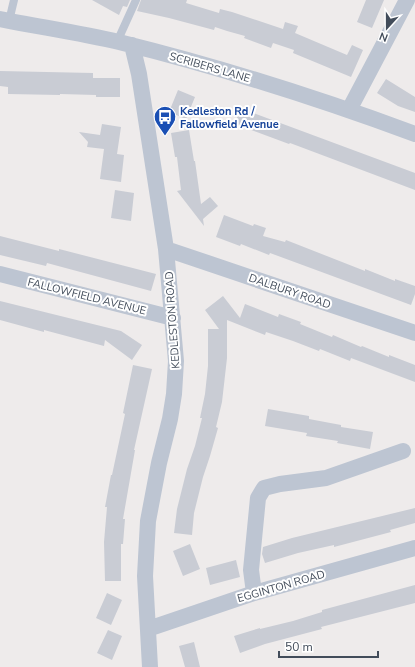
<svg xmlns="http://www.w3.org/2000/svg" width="415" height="667" viewBox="0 0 415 667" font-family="'Nunito Sans',sans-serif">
  <rect width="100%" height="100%" fill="#eeebeb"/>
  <!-- building -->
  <path fill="#c9ccd4" d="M92,0H130L127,7L123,6L119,15Z
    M141,0H187L186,3L219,13L220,9L232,12L283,29L285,22L298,26L295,33L347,55L352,45L363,50L351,77L293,53L294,50L273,43L271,48L244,38L245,36L227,31L215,27L214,30L169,18L137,11Z
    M366,0H384L372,28L357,22Z
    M0,71L93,73V78H120V97H96V95L60,94V95L8,94V87L0,86Z
    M386,79L415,97V112L398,106L377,93Z
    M178,90L195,97L186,119L169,112Z
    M240,108L415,173V190L290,143L289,144L235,124Z
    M102,124L121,127L117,154L124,155L121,182L100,179L104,149L87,147L88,142L79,132L100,135Z
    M189,130L194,161H195L201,204L210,197L218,206L203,219L204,226L177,191L181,190L177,157H175L171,133Z
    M115,190L134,193L131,221L111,218Z
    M224,215L253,226L254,224L266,228L263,236L285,242L286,240L365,271V269L395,281V279L415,286V294L411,305L270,253L269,255L241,244L240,246L216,237Z
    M0,236L59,251V249L156,274L151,291L47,263L46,266L0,255Z
    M223,296L240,318L245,304L278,317L279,314L301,322L300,324L332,337L333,335L361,347L362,346L389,357V355L415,365V382L351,358L350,361L320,349L319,351L293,341L266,332L265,335L227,320V358L222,402L216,427L218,428L210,456L203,477L194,513L192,535L174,533L177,509L187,469L195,446L202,418H200L205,394L208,366V329H219L205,310Z
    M0,301L121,331L142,345L132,360L105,340L104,346L44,330V332L0,320Z
    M133,365L152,369L134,450H135L123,519H125L123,544H121V581H105L104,542L107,507H105L111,475H112L125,414L123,413Z
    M268,409L309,416V419L341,425V427L373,432L370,449L337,443L338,441L306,436L307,433L265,426Z
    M415,508V523L390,530L391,532L334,547V545L298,553L265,563L262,554L263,547L292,538Z
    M190,544L200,569L183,576L173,551Z
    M236,560L240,577L210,585L206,568Z
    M415,585V603L321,627L322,629L265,644L240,653L234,636L260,628V629L293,621L322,612V610Z
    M107,593L122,600L111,625L96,618Z
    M108,630L122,636L112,660L97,653Z
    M194,642L200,667H185L179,646Z"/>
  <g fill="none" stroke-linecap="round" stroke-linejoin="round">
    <!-- lane -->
    <path stroke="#bdc5d2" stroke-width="8" d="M9,21L14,0
      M117,42L136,0"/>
    <!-- street -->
    <path stroke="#bdc5d2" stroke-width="16" d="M0,19C40,27 80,33 119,42C220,67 318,98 415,134
      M132,45L139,74L166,249L176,361L174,394L170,419L159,463L148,521L145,576L150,667
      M349,110L407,0
      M166,249L415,333
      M0,274L173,318
      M254,593L251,570L258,498L264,488L280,484L326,478L403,451
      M148,629L254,593L415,548"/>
  </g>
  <!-- icons -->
  <defs>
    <g id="bus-pin" transform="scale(1.15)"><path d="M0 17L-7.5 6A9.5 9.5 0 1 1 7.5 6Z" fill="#1a4fb4" stroke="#fff"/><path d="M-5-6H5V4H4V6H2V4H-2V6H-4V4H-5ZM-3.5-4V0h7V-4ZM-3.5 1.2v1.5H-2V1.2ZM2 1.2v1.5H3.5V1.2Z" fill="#fff"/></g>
  </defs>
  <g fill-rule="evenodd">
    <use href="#bus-pin" x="165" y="117"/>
  </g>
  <g text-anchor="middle" stroke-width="4" stroke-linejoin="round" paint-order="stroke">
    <!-- street labels -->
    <g font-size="11" fill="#424c5a" stroke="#fff">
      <text transform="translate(210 67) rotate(16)" y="4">SCRIBERS LANE</text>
      <text transform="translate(290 291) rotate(19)" y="4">DALBURY ROAD</text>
      <text transform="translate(87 296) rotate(14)" y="4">FALLOWFIELD AVENUE</text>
      <text transform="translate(172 320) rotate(-94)" y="4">KEDLESTON ROAD</text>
      <text transform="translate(281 586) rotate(-16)" y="4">EGGINTON ROAD</text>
    </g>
    <!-- transit labels -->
    <g font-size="11" font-weight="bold" fill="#164399" stroke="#fff" text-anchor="start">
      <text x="180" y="115">Kedleston Rd /<tspan x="180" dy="13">Fallowfield Avenue</tspan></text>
    </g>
  </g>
  <!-- north arrow -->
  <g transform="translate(387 28) rotate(201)" stroke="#ffffff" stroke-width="3" paint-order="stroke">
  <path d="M0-3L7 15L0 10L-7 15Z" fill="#424c5a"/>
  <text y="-6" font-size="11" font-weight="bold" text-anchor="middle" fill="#424c5a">N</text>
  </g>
  <!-- scale -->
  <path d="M279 651v6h99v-6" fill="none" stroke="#424c5a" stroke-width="2"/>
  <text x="285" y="651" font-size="12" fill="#424c5a" stroke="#ffffff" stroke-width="3" paint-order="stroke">50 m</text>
</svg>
